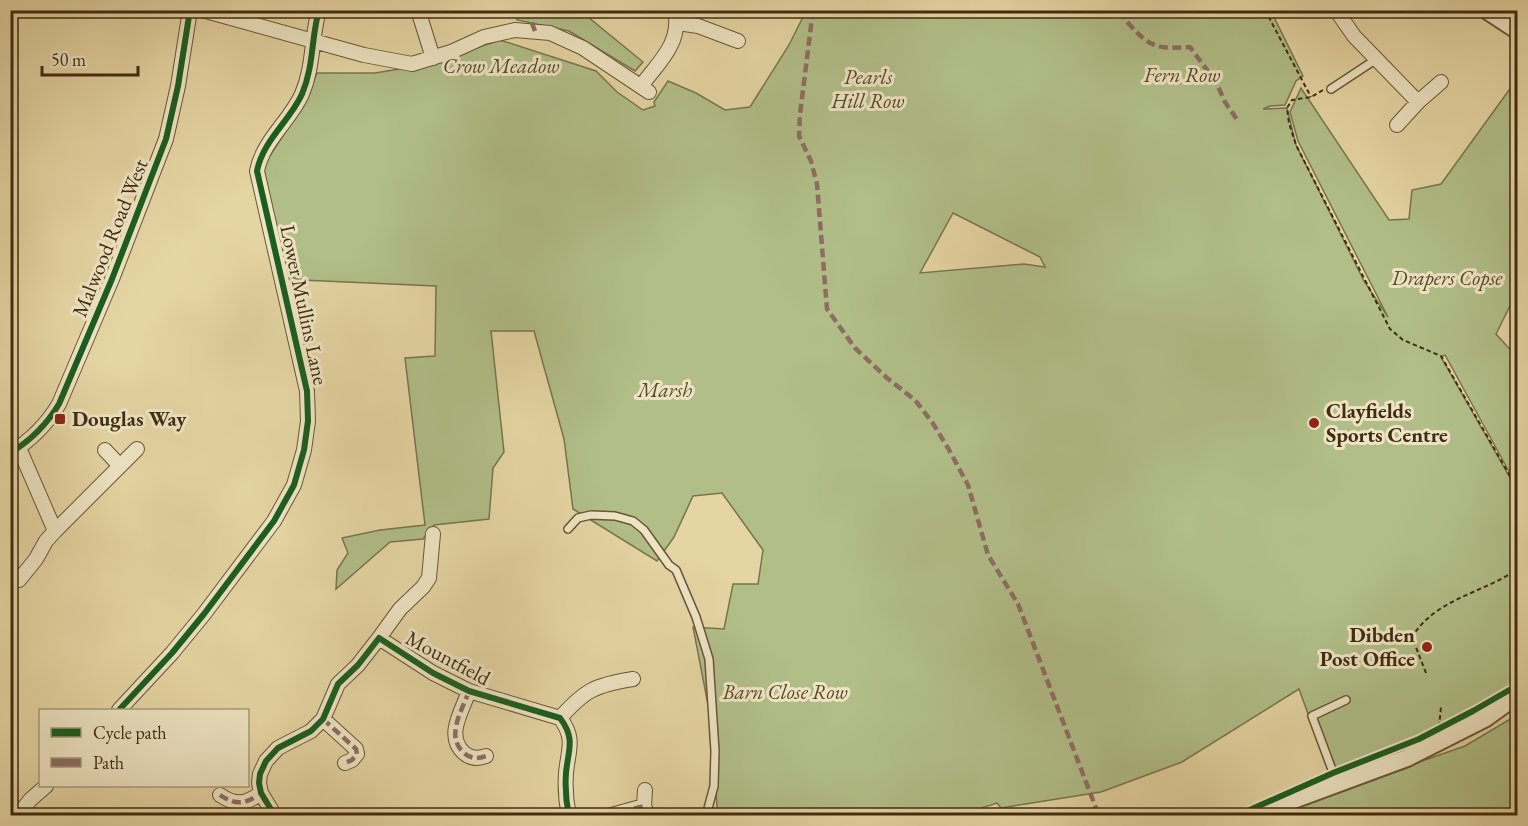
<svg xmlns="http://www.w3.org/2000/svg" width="1528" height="826" viewBox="0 0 1528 826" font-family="'EB Garamond',serif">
  <rect width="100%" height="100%" fill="#e5d5a3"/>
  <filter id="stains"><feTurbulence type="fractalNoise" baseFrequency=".00333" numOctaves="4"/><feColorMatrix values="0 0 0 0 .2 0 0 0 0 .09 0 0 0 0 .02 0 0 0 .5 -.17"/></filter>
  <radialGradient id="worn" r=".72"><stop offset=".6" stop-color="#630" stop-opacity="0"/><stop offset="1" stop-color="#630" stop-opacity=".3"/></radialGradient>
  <!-- green -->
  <path fill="#b1be88" stroke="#78754e" stroke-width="1.5" fill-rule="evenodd" d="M516,11H585L588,17L643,62L635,71L569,31L517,20Z
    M806,11H1271L1303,76L1296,81L1285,105L1270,106L1263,109L1287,108L1296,145L1364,281L1388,317L1298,141L1290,112L1301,88L1389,220L1409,219L1412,190L1441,184L1517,79V297L1512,302L1496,334L1517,357V486L1445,355L1441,357L1517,490V690L1484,715L1405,754L1332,780L1299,689L1182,762L1101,792L1001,808L997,803L959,815H718L710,734V715L693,627L724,629L733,584H758L763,550L722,493L693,496L674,537L657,561L573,509L564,439L534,331H491L504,452L493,468L489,519L434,525L423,539L390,542L336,589L337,570L348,553L342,538L380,530L425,525L405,358L435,356L436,286L301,280L287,276L263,166L305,103L317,73H375L424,65L500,40L596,71L617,92L643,110L655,106L654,102L668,81L696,93L725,110L750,107L789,45ZM953,213L1040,257L1045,267L1024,264L920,273Z
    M1517,715V815L1273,816L1302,803L1465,746Z"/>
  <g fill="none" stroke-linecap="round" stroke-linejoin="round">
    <!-- service casing -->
    <g stroke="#695637" stroke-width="10">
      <path id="service" d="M1331,89L1375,60
        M568,529L578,518L591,515L615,516L633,521L644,530L669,565L676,570L696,617L709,659L715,751L714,786L706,816
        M1337,783L1312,716L1346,700"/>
    </g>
    <!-- minor casing -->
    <g stroke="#695637" stroke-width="16">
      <path id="minor" d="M202,10L364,55L412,64L451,52L484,37L515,30L550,33L583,48L649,92
        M418,10L433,58
        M1336,10L1354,36L1418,102
        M678,23L698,26L738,41
        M641,86C659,62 682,43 675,10
        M1397,125L1418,102L1441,82
        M105,450L120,466
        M10,453C30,441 47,424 59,404L112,279L166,139L178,86L190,10
        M55,531L137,449
        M19,580L36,559L46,541L55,531L19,448
        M379,638L400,609L423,587L429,578L433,534
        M469,691C462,711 445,736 464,753C471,759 478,759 486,756
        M119,710L172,653L204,614L274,521L294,485L304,450L308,421L307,391L257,171C263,140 290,121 302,94C314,66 311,38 319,10
        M560,718C585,690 595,685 633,679
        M323,719L356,749L357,754L352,760L345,763
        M220,795C236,806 246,804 261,793
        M644,806L645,790
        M18,816L30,800L46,786
        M275,816L261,793L259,783L260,774L266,761L278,748L311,731L323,719L338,684L358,665L379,638L433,673L469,691L560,718C576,739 568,750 566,773C565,787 566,802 569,816
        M608,816L644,806L647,813"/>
    </g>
    <!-- tertiary casing -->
    <g stroke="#695637" stroke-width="20">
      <path id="tertiary" d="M1486,10L1518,31
        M1250,816L1407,758L1486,718L1518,695"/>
    </g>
    <!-- path -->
    <path stroke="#402c13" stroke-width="2" stroke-dasharray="4.5 3" stroke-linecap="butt" d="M1265,10L1311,97
      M1323,90L1311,97L1292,100L1287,108L1289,123L1296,145L1390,329L1403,340L1441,356L1518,490
      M1426,673L1412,637C1435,599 1483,593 1518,569
      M1439,727L1441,707"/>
    <!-- service -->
    <use href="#service" stroke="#eee4c3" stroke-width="7"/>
    <!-- minor -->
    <use href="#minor" stroke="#eee4c3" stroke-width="14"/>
    <!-- tertiary -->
    <use href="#tertiary" stroke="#eee4c3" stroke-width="16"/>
    <!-- quiet -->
    <path stroke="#8d6e63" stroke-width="4.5" stroke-dasharray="9 4.5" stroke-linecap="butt" d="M527,10L535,31
      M813,10L800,114L799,136L811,161L817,184L827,309L855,348L887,378L915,400L932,422L948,448L968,485L988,555L1018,604L1099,816
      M1122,10C1123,18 1126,21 1131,26C1151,49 1161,49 1190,47L1216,82L1225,102L1238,121
      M469,691C462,711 445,736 464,753C471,759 478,759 486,756
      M323,719L356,749L357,754L352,760L345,763
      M220,795C236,806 246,804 261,793
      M608,816L644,806L647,813"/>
    <!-- cycleway casing -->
    <g stroke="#eee4c3" stroke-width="10">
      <path id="cycleway" d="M10,453C30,441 47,424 59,404L112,279L166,139L178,86L190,10
        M119,710L172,653L204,614L274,521L294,485L304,450L308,421L307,391L257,171C263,140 290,121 302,94C314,66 311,38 319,10
        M275,816L261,793L259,783L260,774L266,761L278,748L311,731L323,719L338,684L358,665L379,638L433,673L469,691L560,718C576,739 568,750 566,773C565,787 566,802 569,816
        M1236,816L1333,773L1419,739L1473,711L1518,685"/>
    </g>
    <!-- cycleway -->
    <use href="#cycleway" stroke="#1b5e20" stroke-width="6"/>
  </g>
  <!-- markers -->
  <g fill="#8f2418" stroke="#eee4c3" stroke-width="2">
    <rect x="54" y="413" width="12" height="12" rx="3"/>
    <circle cx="1314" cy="423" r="6"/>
    <circle cx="1427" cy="647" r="6"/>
  </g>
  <g text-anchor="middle" stroke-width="6" stroke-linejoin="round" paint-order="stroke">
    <!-- park labels -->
    <g font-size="21" font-style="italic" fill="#57492a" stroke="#eee4c3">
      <text x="501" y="73">Crow Meadow</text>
      <text x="1182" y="82">Fern Row</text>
      <text x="868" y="84">Pearls<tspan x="868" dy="24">Hill Row</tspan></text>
      <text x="1447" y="285">Drapers Copse</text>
      <text x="665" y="397">Marsh</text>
      <text x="785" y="699">Barn Close Row</text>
    </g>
    <!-- street labels -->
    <g font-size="21" fill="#402c13" stroke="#eee4c3">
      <text transform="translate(110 238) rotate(-68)" y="7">Malwood Road West</text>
      <text transform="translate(304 305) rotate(78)" y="7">Lower Mullins Lane</text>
      <text transform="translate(448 658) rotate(28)" y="7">Mountfield</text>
    </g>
    <!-- poi labels -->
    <g font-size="21" font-weight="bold" fill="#402c13" stroke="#eee4c3" text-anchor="start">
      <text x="1326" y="418">Clayfields<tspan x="1326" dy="24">Sports Centre</tspan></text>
      <text x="72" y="426">Douglas Way</text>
      <text x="1415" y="642" text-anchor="end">Dibden<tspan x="1415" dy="24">Post Office</tspan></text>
    </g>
  </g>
  <!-- margin -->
  <rect width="1528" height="826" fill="none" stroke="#e5d5a3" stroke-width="36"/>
  <rect x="12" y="12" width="1504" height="802" fill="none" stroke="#402c13" stroke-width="3"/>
  <rect x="18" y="18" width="1492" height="790" fill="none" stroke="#402c13" stroke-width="1.5"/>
  <!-- legend -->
  <rect x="39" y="709" width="210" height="78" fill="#eee4c3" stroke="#a89a7d" stroke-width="1.5"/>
  <rect x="51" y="728" width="30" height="9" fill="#1b5e20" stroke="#a89a7d" stroke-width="1.5"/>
  <text x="93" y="739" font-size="18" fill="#402c13">Cycle path</text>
  <rect x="51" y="758" width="30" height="9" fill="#8d6e63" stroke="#a89a7d" stroke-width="1.5"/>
  <text x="93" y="769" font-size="18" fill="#402c13">Path</text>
  <!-- scale -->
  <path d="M42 66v9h96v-9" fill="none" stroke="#402c13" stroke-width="3"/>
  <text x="51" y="66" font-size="18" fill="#402c13" stroke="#eee4c3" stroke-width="4.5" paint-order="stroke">50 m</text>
  <rect width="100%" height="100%" filter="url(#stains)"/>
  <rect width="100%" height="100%" fill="url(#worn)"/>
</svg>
